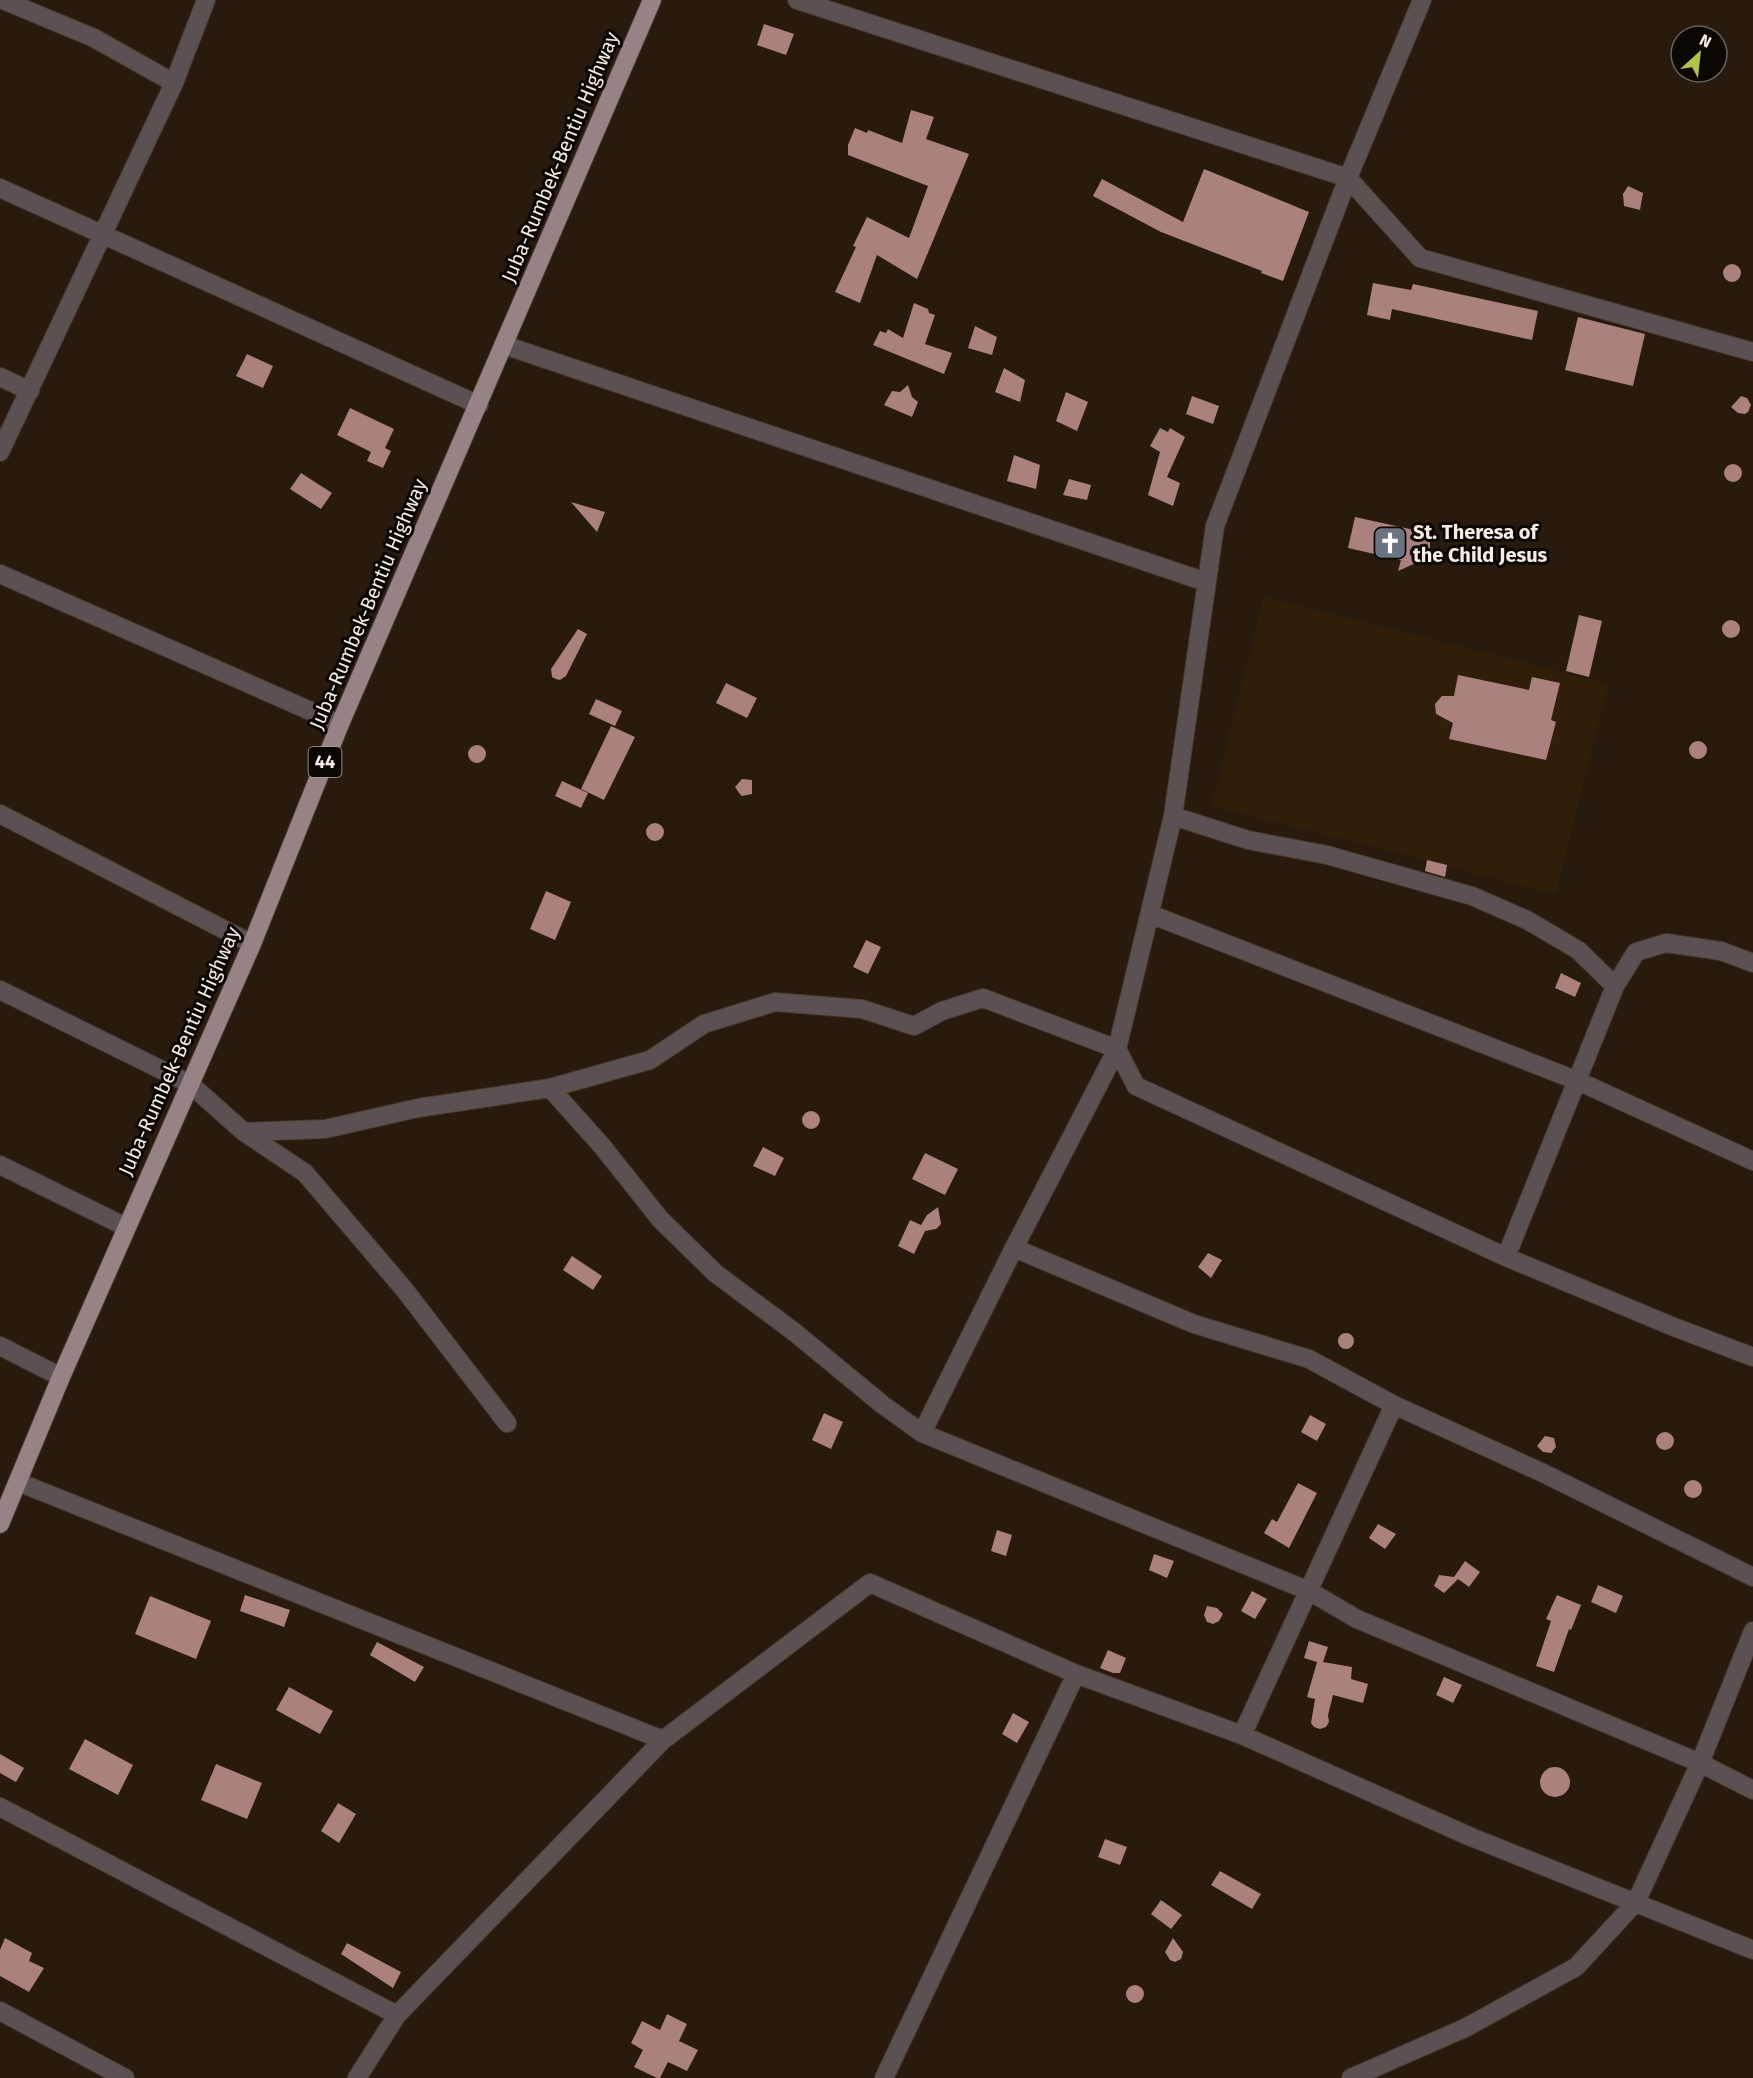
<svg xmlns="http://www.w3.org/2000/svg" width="1753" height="2078" viewBox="0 0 1753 2078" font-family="'Fira Sans',sans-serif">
  <rect width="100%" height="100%" fill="#281a0c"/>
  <!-- built -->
  <path fill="#301e0a" d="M1264,597L1609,684L1556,894L1212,806Z"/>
  <!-- building -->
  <path fill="#aa817e" d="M764,24L794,34L786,55L757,45Z
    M911,110L934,117L926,139L969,154L917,279L877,255L860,303L835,292L856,247L853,246L867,217L909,238L928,186L848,155V145L855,128L867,133L868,130L902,143Z
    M1204,169L1309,212L1283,281L1261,273L1262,271L1161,232L1093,196L1102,179L1183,222Z
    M1628,186L1643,193L1640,210L1624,206L1623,194Z
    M1723 273a9 9 0 1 1 18 0a9 9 0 1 1-18 0Z
    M1373,283L1411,290L1413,284L1538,311L1532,340L1392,309L1390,320L1367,315Z
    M914,303L928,309L929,313L935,315L925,344L952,353L944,374L873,345L880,331L886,333L888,329L903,338Z
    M1578,317L1645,334L1633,386L1565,370Z
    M975,326L997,337L992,355L968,348Z
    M247,354L273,366L263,388L236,376Z
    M1004,368L1025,380L1020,402L995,392Z
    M908,385L912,397L918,402L912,417L884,405L892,391L900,392Z
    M1066,392L1088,402L1077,431L1056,421Z
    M1192,396L1219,406L1213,424L1186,414Z
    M1741,396L1747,398L1751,405L1748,412L1745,414L1738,413L1731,407Z
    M350,408L394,429L385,448L391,451L383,468L367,461L371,452L337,435Z
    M1160,428L1168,432L1170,428L1185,437L1167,477L1180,483L1173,506L1148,495L1160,452L1150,446Z
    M1014,455L1040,465L1036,489L1007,481Z
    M1724 473a9 9 0 1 1 18 0a9 9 0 1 1-18 0Z
    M301,473L332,493L321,509L290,489Z
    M1069,479L1091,485L1087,500L1063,495Z
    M571,502L605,512L597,532Z
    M1355,517L1419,531L1430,539V553L1425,559L1398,571L1401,560L1348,548Z
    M1579,615L1602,621L1589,677L1566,671Z
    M1722 629a9 9 0 1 1 18 0a9 9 0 1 1-18 0Z
    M578,629L587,634L566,676L560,680L556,679L552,677L551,669Z
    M1458,675L1529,690L1532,677L1560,683L1551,720L1556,722L1546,760L1449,739L1453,723L1436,714L1435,704L1442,696H1454Z
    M726,683L757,698L747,718L716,703Z
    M596,699L622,711L615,726L589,714Z
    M611,726L635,737L604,800L581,789Z
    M1689 750a9 9 0 1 1 18 0a9 9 0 1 1-18 0Z
    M468 754a9 9 0 1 1 18 0a9 9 0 1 1-18 0Z
    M742,779L752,780V794L742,796L739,793L735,787Z
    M562,781L588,793L581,808L555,796Z
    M646 832a9 9 0 1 1 18 0a9 9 0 1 1-18 0Z
    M1427,860L1447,865L1445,877L1425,871Z
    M546,891L571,902L555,940L530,929Z
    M866,940L881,947L868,974L853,967Z
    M1561,973L1581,983L1575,997L1555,988Z
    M802 1120a9 9 0 1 1 18 0a9 9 0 1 1-18 0Z
    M763,1147L784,1158L775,1176L753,1166Z
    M925,1153L958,1169L945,1195L912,1179Z
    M938,1207L941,1224L936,1229L925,1231L914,1254L898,1246L910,1220L921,1225L927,1215Z
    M1208,1253L1222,1260L1211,1278L1198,1267Z
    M572,1256L602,1276L593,1290L563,1270Z
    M1338 1341a8 8 0 1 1 16 0a8 8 0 1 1-16 0Z
    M824,1413L843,1422L831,1449L812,1440Z
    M1310,1415L1326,1424L1317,1441L1301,1432Z
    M1656 1441a9 9 0 1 1 18 0a9 9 0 1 1-18 0Z
    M1545,1436L1554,1438L1556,1447L1551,1453L1543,1452L1537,1446Z
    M1684 1489a9 9 0 1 1 18 0a9 9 0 1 1-18 0Z
    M1298,1483L1317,1493L1289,1548L1264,1533L1272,1519L1277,1522Z
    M1378,1524L1396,1534L1385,1549L1369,1538Z
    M997,1530L1012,1535L1006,1556L991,1551Z
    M1154,1554L1174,1561L1167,1578L1149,1570Z
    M1465,1561L1480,1572L1469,1587L1458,1579L1444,1593L1434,1586L1439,1575L1454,1577Z
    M1598,1585L1623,1596L1616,1613L1591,1602Z
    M1252,1591L1267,1599L1255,1619L1241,1611Z
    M245,1595L290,1610L284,1627L240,1611Z
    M1557,1595L1581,1605L1571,1630L1569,1629L1554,1672L1536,1666L1551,1621L1546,1619Z
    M150,1596L211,1621L196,1659L135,1634Z
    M1207,1606L1217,1608L1223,1614L1219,1621L1213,1624L1207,1622L1204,1615Z
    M1309,1641L1328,1647L1323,1662L1352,1667L1351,1679L1368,1684L1363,1703L1333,1695L1328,1715L1329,1722L1326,1727L1320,1729L1314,1727L1311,1723L1315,1699L1307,1697L1317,1662L1304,1658Z
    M377,1642L424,1667L415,1682L370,1655Z
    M1108,1650L1126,1658L1120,1673H1113L1100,1668Z
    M1444,1677L1462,1685L1453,1703L1436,1695Z
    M289,1687L333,1711L320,1734L276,1710Z
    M1013,1713L1029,1722L1017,1743L1002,1734Z
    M85,1739L133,1765L118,1795L69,1769Z
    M0,1754L24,1768L16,1782L0,1773Z
    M216,1764L262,1783L247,1819L201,1800Z
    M1540 1782a15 15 0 1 1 30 0a15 15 0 1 1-30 0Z
    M338,1803L356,1814L339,1843L321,1831Z
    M1105,1839L1127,1847L1120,1865L1098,1857Z
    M1220,1871L1261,1894L1252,1909L1211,1885Z
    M1161,1900L1182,1915L1171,1929L1151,1914Z
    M5,1938L32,1953L29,1961L44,1968L29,1992L0,1976V1950Z
    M1173,1938L1183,1952L1181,1959L1175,1962L1170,1960L1165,1952Z
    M347,1943L401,1972L393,1988L341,1954Z
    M1126 1994a9 9 0 1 1 18 0a9 9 0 1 1-18 0Z
    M667,2014L687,2024L679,2041L698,2050L687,2071L668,2062L660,2078H657L634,2067L643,2050L631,2043L642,2021L660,2030Z"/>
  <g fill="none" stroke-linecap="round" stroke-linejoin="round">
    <!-- minor casing -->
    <g stroke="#45372a" stroke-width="20">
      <path id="minor" d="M3,0L94,38L174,83
        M797,0L1348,178L1420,258L1753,352
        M0,188L479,405
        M504,345L1206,582
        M0,377L30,391
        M0,452L174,83L206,0
        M0,574L340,724
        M0,814L252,944
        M1173,816L1248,840L1327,855L1472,896L1527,920L1578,950L1615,986
        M1150,914L1578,1081L1753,1161
        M0,990L190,1084L244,1132L325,1129L418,1108L550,1088L650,1060L704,1024L775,1002L862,1009L914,1026L942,1011L983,998L1117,1049L1136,1086L1506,1257L1615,986L1636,952L1666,943L1721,951L1753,963
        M550,1088L602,1146L660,1219L715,1273L793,1331L883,1405L922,1433L1309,1591L1357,1619L1700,1763L1753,1790
        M244,1132L305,1173L404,1289L507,1423
        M0,1165L126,1227
        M1014,1248L1194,1324L1309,1359L1394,1405L1543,1473L1753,1577
        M1506,1257L1674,1327L1753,1357
        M0,1346L61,1377
        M922,1433L1014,1248L1117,1049L1173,816L1215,526L1348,178L1422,0
        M18,1482L663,1740
        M1242,1735L1394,1405
        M0,1807L397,2015
        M0,2011L125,2078
        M357,2078L397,2015L663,1740L870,1583L1076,1674L1242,1735L1471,1837L1753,1950
        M884,2078L1076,1674
        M1351,2078L1465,2028L1576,1967L1636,1902L1700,1763L1753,1631"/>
    </g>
    <!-- primary casing -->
    <g stroke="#45372a" stroke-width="20">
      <path id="primary" d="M0,1524L61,1377L252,944L340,724L652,0"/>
    </g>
    <!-- minor -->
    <use href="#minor" stroke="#5b5052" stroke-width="18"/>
    <!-- primary -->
    <use href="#primary" stroke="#988286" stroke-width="18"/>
  </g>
  <!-- icons -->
  <defs>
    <g id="church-square" transform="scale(1.725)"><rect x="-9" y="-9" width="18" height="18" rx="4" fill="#6b7280" stroke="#0c0703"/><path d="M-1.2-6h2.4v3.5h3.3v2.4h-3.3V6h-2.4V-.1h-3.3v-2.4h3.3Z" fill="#fff"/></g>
  </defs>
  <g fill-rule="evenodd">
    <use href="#church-square" x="1390" y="543"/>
  </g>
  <g text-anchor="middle" stroke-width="6" stroke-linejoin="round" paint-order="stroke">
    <!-- shield labels -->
    <rect fill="#0c0703" stroke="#b0a7a0" stroke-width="1.5" x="308.5" y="747" width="33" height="30" rx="4.5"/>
    <g font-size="18" font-weight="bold" fill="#f6ece3">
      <text x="325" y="768">44</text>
    </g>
    <!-- street labels -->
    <g font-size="20" fill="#f6ece3" stroke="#0c0703">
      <text transform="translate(560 157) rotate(-67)" y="7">Juba-Rumbek-Bentiu Highway</text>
      <text transform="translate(368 604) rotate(-67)" y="7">Juba-Rumbek-Bentiu Highway</text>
      <text transform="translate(179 1051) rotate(-66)" y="7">Juba-Rumbek-Bentiu Highway</text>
    </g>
    <!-- poi labels -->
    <g font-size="20" font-weight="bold" fill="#f6ece3" stroke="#0c0703" text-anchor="start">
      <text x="1413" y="539">St. Theresa of<tspan x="1413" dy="23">the Child Jesus</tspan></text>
    </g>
  </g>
  <!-- north arrow -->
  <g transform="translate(1699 54) rotate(27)"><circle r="28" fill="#0c0703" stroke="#6a635d" stroke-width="1.5"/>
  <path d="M0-4.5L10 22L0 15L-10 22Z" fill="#b2c34c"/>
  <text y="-9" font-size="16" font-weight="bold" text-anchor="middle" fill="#f6ece3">N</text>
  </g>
</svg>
